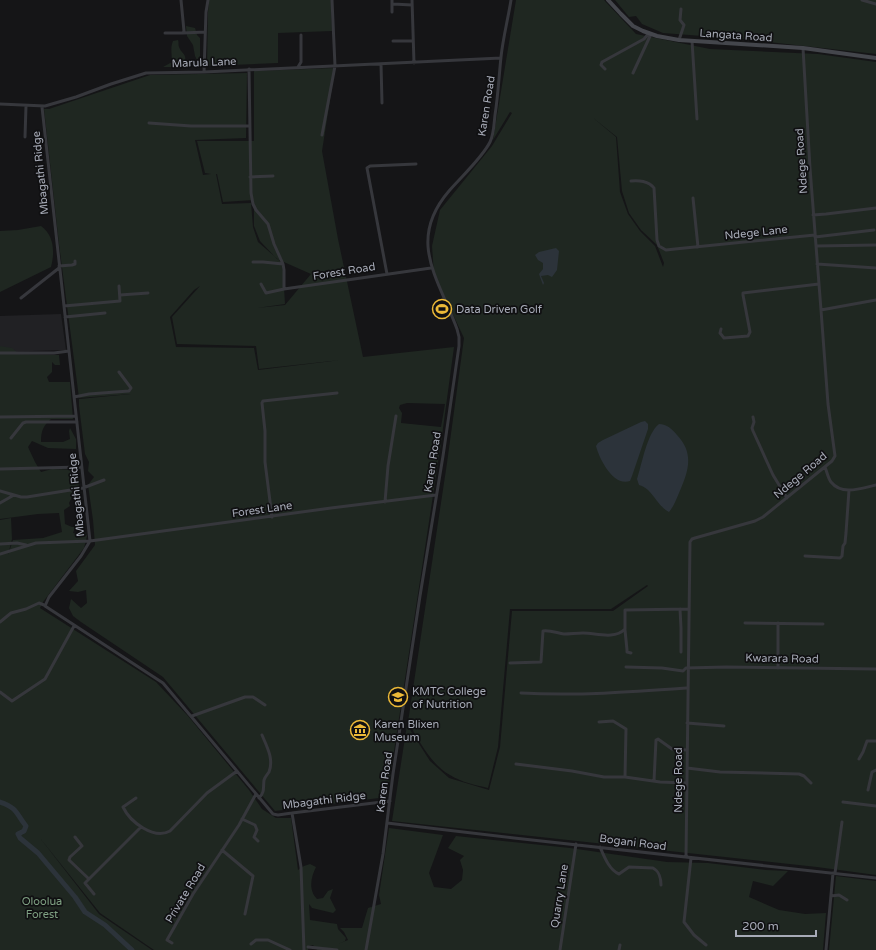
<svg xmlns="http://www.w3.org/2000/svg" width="876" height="950" viewBox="0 0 876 950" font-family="'Varela Round',sans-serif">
  <rect width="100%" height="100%" fill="#151517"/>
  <!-- built -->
  <path fill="#212124" d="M61,314L66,350L0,352V316Z"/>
  <!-- green -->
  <path fill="#1f2721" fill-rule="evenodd" d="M209,0H331L332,31L278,33V63L207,66L208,12Z
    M516,0H604L636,34L710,49L818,54L876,62V875L817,867L392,821L407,725L430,761L449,778L489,790L500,747L512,611H613L648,586L647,585L611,609H510L498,747L488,788C475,785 461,782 450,775C431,765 419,740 408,722L447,463L464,338L434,274L432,246L440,210L492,146L512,113L510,112L493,140ZM592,117L617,137L622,191L629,213L641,230L657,245L664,263L663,267L655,246L640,231L628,214L620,192L616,137Z
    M615,0H876V54L742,39L663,33L642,24L636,16L629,17Z
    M186,26L195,28L197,35L200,38V56L197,60L195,56L193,45L187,36Z
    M178,40C179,42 178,45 179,47C182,55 188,53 184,65L178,67H163L172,62C172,54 170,48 173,41Z
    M335,68L322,151L338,239L363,357L454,347L441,443L387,797L275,811L163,677L81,622L73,616L69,608L71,599L81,608L87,603L86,590L78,592L69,591L78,581L76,571L95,545L93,520L88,485L94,477L88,471L89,462L85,454L79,406V399L131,394L79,398L59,244L44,109H49L150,75L247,73L246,138L195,140L203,175L211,174L205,173L197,141H254V71ZM216,174H217L223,202L254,200V226L260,241L277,259L311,274L285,305L257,308L285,304L283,271L281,262L258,242L253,227L251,203L222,204ZM200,286L172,317L177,344L256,346L259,369L341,360L258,370L254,348L176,347L170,317L194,290ZM407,403L445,404L441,427L401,423L402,413L399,408L400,405Z
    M41,226C54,235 55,252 51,267L0,292V231L18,230Z
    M0,346L12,348L19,354L59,355L60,365H55L52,362V372L47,377L49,382H70L73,419H51C43,426 41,431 41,442H63L70,439L69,431L70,428L76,439V449L48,448L32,441L28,447L35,462L41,472L52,469L77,470L80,494L73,495L69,503L70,506L64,510L65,524L72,527H75L73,533L80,535L84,534L82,527L87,536L84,548L43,602L40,608L156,682L188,716L249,790L262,809L276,818H291L298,870L304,866L310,864L316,867C311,877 308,890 317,899L323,898L328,891L333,889L330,898L336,910L333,913L312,908L309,904L310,920L337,924L338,929L346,938L345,941L338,944L348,940L344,932L340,928H362L368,908L381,904L379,895L389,828L443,835L429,873L434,887L451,889L462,880L463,870L460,860L464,856L448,848L456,836L570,848L667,862L708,863L766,870L788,871L773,886L753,881L749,897L779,910L805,914L826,913L823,950H317L313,945L309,946L308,950H154L100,913L40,838L99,914L152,950H0V520L11,518L12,539L8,555L13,540L43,538L62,532L59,513L38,514L0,519Z
    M836,876L876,881V950H829Z"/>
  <!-- water -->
  <path fill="#2c333a" d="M556,248L559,251L557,270L552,277L548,275L541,276L544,283L543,285L539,274L543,269V263L538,260L535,255L539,252Z
    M645,421L648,424V429L632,476L630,481C613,487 599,458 596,446L598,443L603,440L641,422Z
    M659,424C667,424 672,429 677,435C695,454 688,472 679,493C676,500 674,506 669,512C656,505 653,489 639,485L637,479C642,464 647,433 659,424Z"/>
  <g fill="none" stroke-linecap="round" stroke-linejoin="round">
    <!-- river -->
    <path stroke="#2c333a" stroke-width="5" d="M0,802C18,808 16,814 26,826L24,831L18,834L20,838L38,853L75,897L85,912L105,925L132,950"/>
    <!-- minor -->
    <path stroke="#36373c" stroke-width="3" d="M392,0V12
      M412,0L414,63
      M862,0L876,4
      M393,4L412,5
      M165,33H183L184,31L181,0
      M183,33L205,32
      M679,40L684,25L680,20L681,9
      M393,41H413
      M692,41L697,119
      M381,64L382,103
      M298,67L301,62V35
      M249,69L251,193L253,204L256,210L268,224L274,244L283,264L284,270V289L431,268
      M605,69L601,65L602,62L644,39L649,33
      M204,72L206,12L208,0
      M633,73L651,34
      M0,104L45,106L76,97L111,84L146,73L204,72L501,58
      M42,107L90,541L81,556L49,597L45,606L163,683L273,814L278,815L292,813L390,801
      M149,123L191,126H249
      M322,135L335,66L332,0
      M25,137L26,106
      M250,177L273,176
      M631,181C638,180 649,181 654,188L657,240L659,246L666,250L675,249L815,235
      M693,198L698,247
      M813,215L826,214L876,208
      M815,237L874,230
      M816,246L876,245
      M253,262H263L283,264
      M817,264L876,268
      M59,266L72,265L75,264V261
      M387,274L367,168L370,166L416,164
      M261,284L266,293L284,289
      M120,295L148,293
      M21,298L59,268
      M64,306L120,301L119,286
      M821,310L876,300
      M65,317L105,313
      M721,329L720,333L724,338L748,336L750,332L743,295V293L819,284
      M0,353H54L69,351
      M74,397L89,394L129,391L131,388L119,372
      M0,417L76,416
      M753,417L754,422L752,428L753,431L773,475L787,498
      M11,438L23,423L26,422H77
      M825,467C827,472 828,478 831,482C842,496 862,488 876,485
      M0,469L81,467
      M0,491L21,497H27L83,488L104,480
      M385,502L388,466L396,416
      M0,503L14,495
      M272,517L265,462V431L262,403L263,401L337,393
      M0,544L17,543L26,545
      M0,554L36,543L90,541L331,508L436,495
      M805,556L840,558L842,556L843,546L845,543L846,533L849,490
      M680,609L681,628V652
      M0,622L11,613L26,609L39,603L44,605
      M745,623L823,624
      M778,623V668
      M625,630L627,650V652L631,653
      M510,663L541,662L543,631C550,630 557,633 564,634C570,634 577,633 583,633C596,633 614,640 625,629V610L689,609
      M626,667L662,668L683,671L686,668L726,667L876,669
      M0,692L12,701L45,679L74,626
      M521,693C577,696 632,692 688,688
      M192,716L245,697H253L265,705
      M687,723L724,726
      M859,759L863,752L867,741H876
      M516,764L572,771L604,777H625L626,729L613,721L599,722
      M687,768L720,772L799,774L804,776L811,783
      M625,777L660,782L686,783
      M654,781L656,740L658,739L672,749L687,750
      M868,790L872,772L876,770
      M136,798L123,807C130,822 154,840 170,831L207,793L237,771
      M259,798C265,792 263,788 264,780C265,777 267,775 269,772C274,759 267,747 262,735
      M843,802L876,806
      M292,813L301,867L304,950
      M242,819L255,825L257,830L254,837L258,841
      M387,823L514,838L876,878
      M75,837L82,846L70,857L69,860L89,879
      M600,847C604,856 609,870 619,874L629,867L653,868C659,871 661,879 661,885
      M222,850L253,876L245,914
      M686,857L690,542L692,539L695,538L755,521L763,517L832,461L835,456L828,404L821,310L810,168L803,48
      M691,858L684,922L694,935L706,945
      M835,873L842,822
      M94,894L85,883L141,827
      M831,896L839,895L847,900
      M172,943L167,940L193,894L239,825L256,794
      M251,944L256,940H268L290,950
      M308,947L337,950
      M366,950L383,854L393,774L420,596L443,456L459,346V337L457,329C439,279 406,241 449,191C461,177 482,158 490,142C494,134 494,123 495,115C498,96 499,76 501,57C503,38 508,19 511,0
      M560,950L576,844
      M619,950L620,945
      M826,950L833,873"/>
    <!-- secondary -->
    <path stroke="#44464c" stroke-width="4" d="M608,0L621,14L633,26L643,31L657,36L679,40L803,48L876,58"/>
  </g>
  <!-- icons -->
  <defs>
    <g id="stadium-ring" transform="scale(1)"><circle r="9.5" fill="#101012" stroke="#ecb938" stroke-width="1.5"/><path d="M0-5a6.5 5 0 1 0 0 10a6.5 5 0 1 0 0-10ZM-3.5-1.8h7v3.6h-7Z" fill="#ecb938"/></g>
    <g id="university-ring" transform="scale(1)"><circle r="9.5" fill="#101012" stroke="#ecb938" stroke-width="1.5"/><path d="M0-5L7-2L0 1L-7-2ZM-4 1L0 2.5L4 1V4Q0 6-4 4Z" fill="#ecb938"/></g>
    <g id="museum-ring" transform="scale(1)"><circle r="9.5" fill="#101012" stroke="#ecb938" stroke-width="1.5"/><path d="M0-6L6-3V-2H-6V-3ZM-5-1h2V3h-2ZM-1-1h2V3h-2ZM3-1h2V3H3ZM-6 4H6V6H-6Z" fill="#ecb938"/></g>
  </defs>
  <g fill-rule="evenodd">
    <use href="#stadium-ring" x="442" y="309"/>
    <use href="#university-ring" x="398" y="697"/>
    <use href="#museum-ring" x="360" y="730"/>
  </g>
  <g text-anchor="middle" stroke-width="3.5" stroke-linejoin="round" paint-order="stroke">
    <!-- street labels -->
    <g font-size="11" fill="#a7abb7" stroke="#101012">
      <text transform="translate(736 35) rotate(4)" y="4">Langata Road</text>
      <text transform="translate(204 62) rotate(-2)" y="4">Marula Lane</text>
      <text transform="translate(486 106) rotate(-81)" y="4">Karen Road</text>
      <text transform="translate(801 161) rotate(-94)" y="4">Ndege Road</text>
      <text transform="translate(40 173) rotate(-96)" y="4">Mbagathi Ridge</text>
      <text transform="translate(756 232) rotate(-6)" y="4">Ndege Lane</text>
      <text transform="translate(344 271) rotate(-9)" y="4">Forest Road</text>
      <text transform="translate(432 462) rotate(-81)" y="4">Karen Road</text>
      <text transform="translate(800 475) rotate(-40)" y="4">Ndege Road</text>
      <text transform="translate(76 495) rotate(-96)" y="4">Mbagathi Ridge</text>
      <text transform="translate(262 509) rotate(-8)" y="4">Forest Lane</text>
      <text transform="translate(782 658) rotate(1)" y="4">Kwarara Road</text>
      <text transform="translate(678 780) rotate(-90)" y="4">Ndege Road</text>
      <text transform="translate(384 782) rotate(-82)" y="4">Karen Road</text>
      <text transform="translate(324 800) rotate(-7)" y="4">Mbagathi Ridge</text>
      <text transform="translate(633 842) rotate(7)" y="4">Bogani Road</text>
      <text transform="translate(185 893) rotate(-59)" y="4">Private Road</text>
      <text transform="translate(559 896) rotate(-81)" y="4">Quarry Lane</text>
    </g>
    <!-- poi labels -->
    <g font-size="11" fill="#a7abb7" stroke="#101012" text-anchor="start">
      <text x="456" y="313">Data Driven Golf</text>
      <text x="412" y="695">KMTC College<tspan x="412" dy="13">of Nutrition</tspan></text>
      <text x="374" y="728">Karen Blixen<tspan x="374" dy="13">Museum</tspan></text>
    </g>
    <!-- park labels -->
    <g font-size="11" fill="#7fa183" stroke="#101012">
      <text x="42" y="905">Oloolua<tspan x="42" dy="13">Forest</tspan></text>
    </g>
  </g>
  <!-- scale -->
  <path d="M736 930v6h80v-6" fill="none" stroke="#a7abb7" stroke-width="2"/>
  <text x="742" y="930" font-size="12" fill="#a7abb7" stroke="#101012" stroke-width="3" paint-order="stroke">200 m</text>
</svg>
